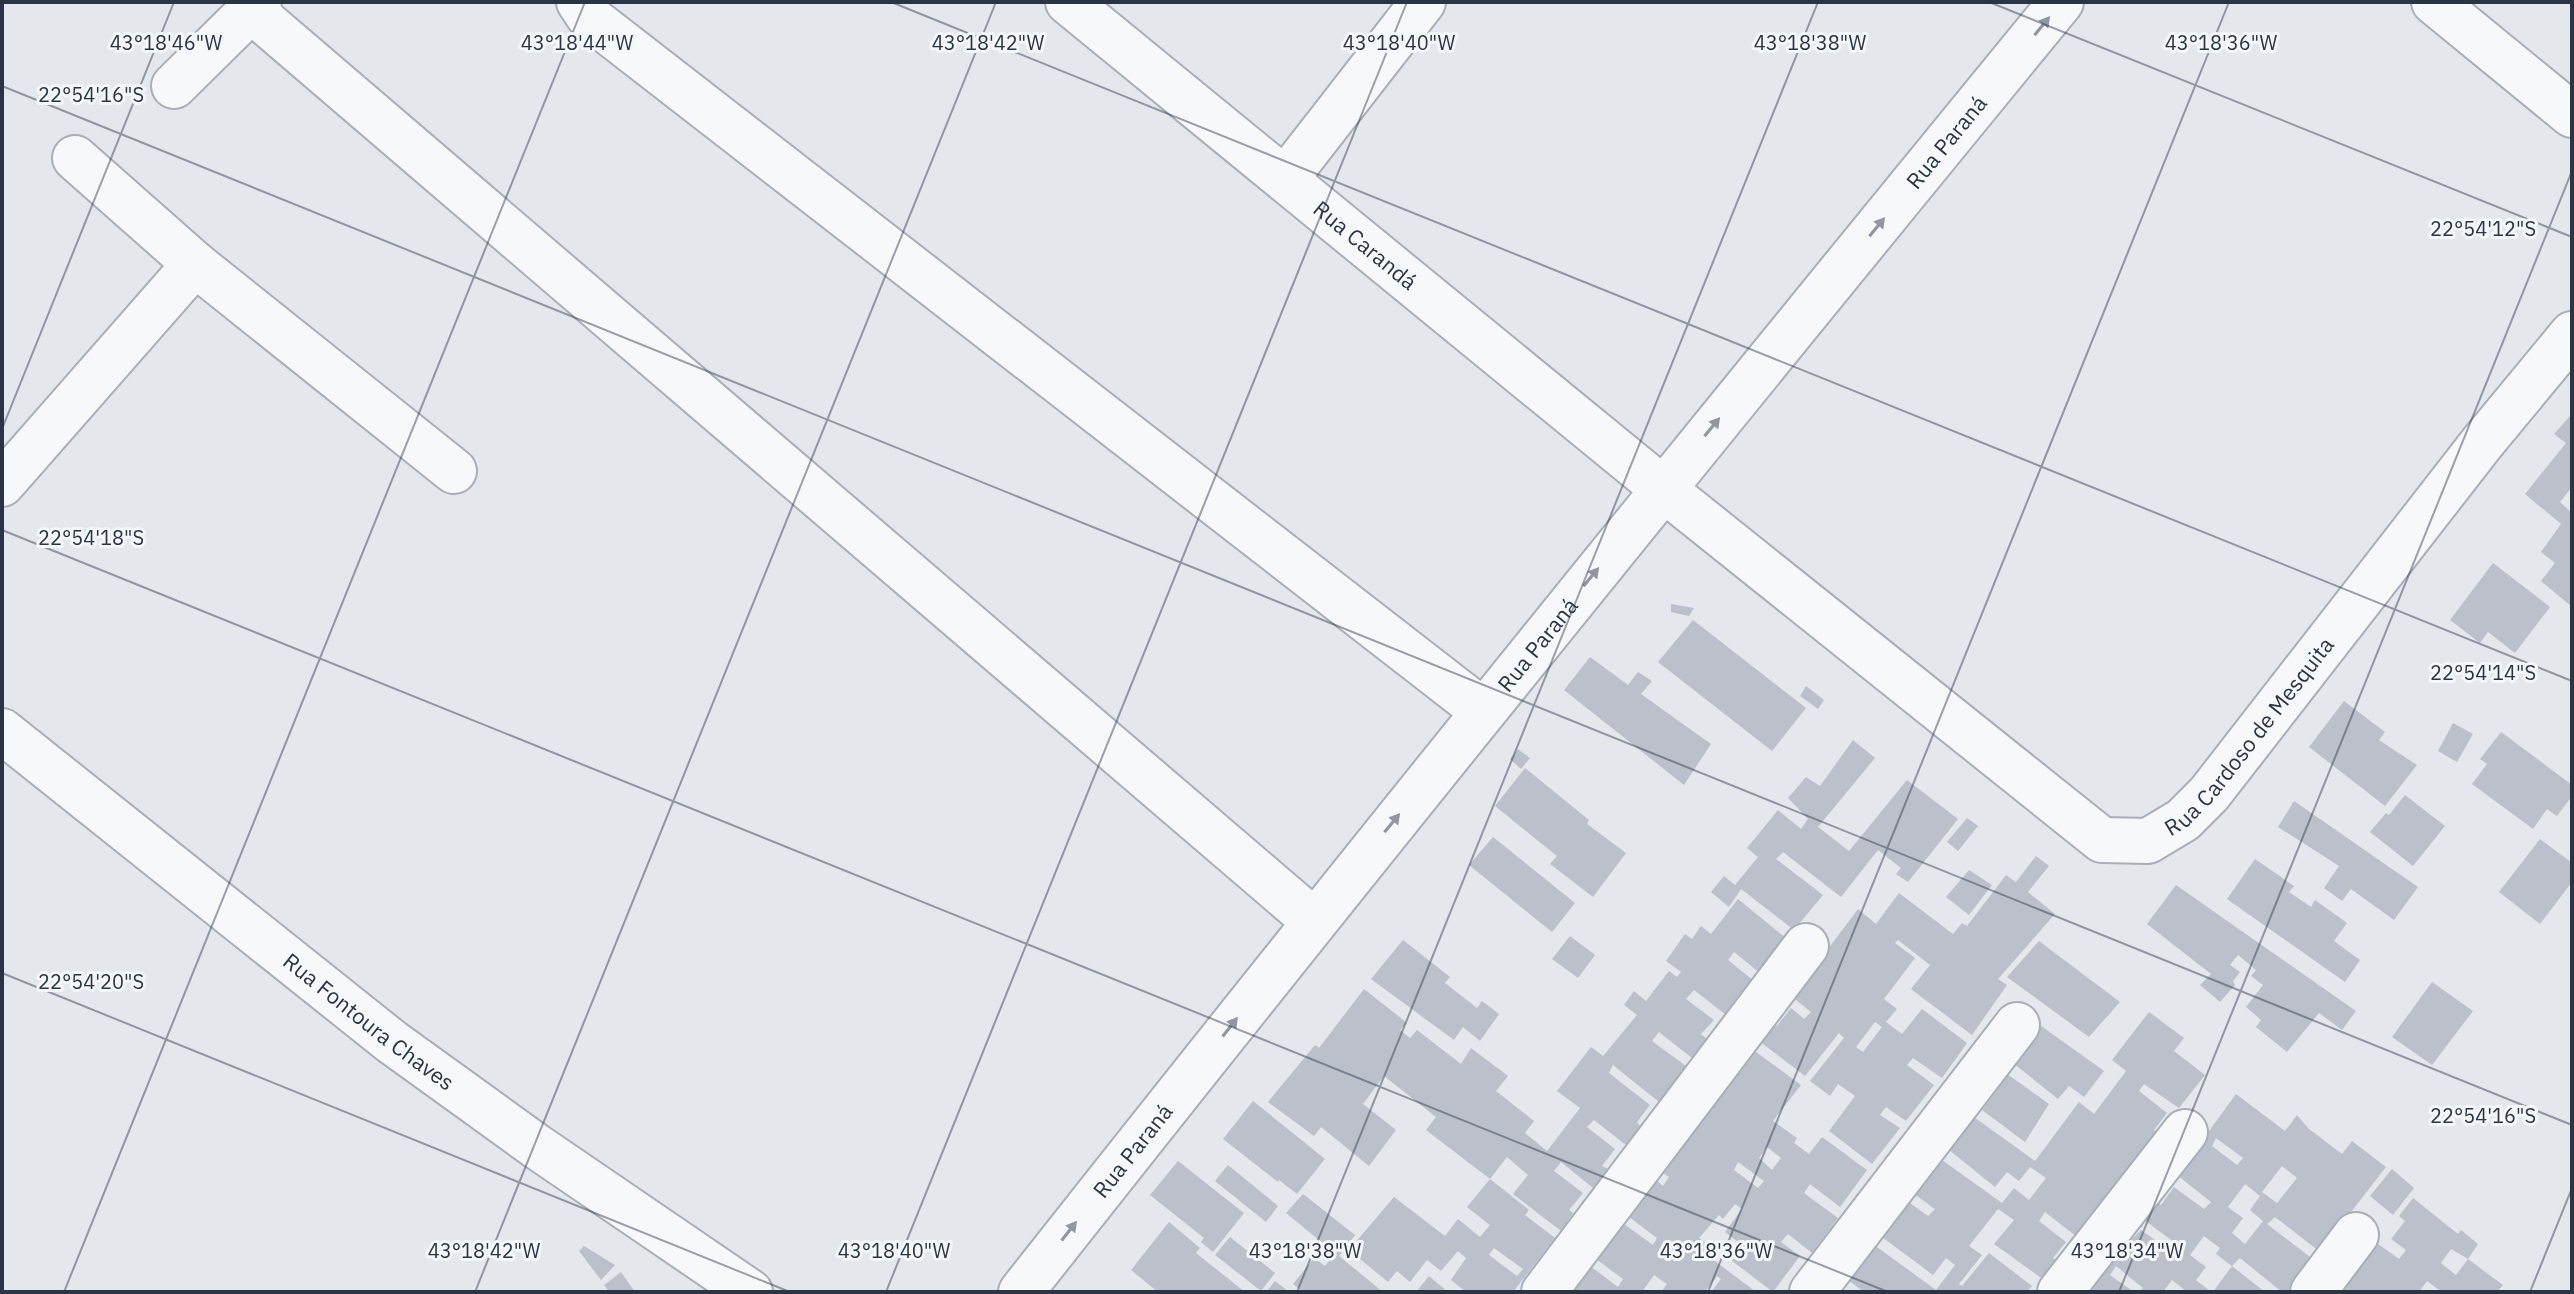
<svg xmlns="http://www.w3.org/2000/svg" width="2574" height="1294" viewBox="0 0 2574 1294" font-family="'IBM Plex Sans',sans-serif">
  <rect width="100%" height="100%" fill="#e4e7ec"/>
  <!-- building -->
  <path fill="#bbc0ca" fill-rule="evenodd" d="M2570,416L2572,418V487L2560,502L2572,513V607L2541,581L2555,563L2541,552L2561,524L2525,494L2566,443L2554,434Z
    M2493,563L2550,607L2515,653L2488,632L2480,643L2450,620Z
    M1671,604L1694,608L1689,616L1671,612Z
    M1693,620L1806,708L1772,751L1658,662Z
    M1590,657L1628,685L1638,672L1652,681L1641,694L1711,744L1684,785L1564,690Z
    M1806,686L1824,700L1818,709L1800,696Z
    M2344,701L2385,732L2379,740L2417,765L2385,806L2309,747Z
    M2453,723L2473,734L2457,762L2438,751Z
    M2501,732L2572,785V796L2557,816L2547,809L2533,829L2472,784L2487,764L2480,759Z
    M1853,740L1875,758L1818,827L1849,851L1907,780L1958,819L1908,882L1896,874L1901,868L1878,850L1841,897L1783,852L1776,859L1823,895L1794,930L1741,889L1729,907L1711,892L1724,876L1735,885L1758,857L1747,848L1778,810L1801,829L1808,819L1788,798L1806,777L1820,786Z
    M1518,749L1530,758L1521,769L1510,759Z
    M1525,768L1589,820L1587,824L1626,853L1593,897L1550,864L1557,856L1495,806Z
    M2405,795L2445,826L2413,866L2370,832L2386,813L2389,815Z
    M2294,801L2418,887L2394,920L2351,889L2342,901L2324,888L2339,866L2278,827Z
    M1967,818L1978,826L1958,851L1947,842Z
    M1493,837L1575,903L1552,932L1469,865Z
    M2540,839L2572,863V882L2540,924L2499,892Z
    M2036,856L2049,866L2028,892L2055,914L1998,979L2007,985L1972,1035L1911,989L1930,965L1898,940L1895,943L1915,958L1884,999L1897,1009L1886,1022L1902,1034L1922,1009L1967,1043L1942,1078L1913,1058L1907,1065L1934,1085L1906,1121L1886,1107L1880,1115L1900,1128L1872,1164L1829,1131L1855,1096L1838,1084L1830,1096L1810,1081L1844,1038L1839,1033L1805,1076L1759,1041L1773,1022L1777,1026L1791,1008L1804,1019L1811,1012L1792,997L1858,909L1876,924L1899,893L1953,934L1962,923L1967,926L2006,875L2016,882ZM1875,1022L1882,1027L1863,1052L1856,1047Z
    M2255,859L2294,886L2289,892L2311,907L2315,900L2347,923L2334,941L2360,960L2345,982L2227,899Z
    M1969,870L1992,885L1969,915L1946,897Z
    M2176,885L2356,1011L2342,1030L2319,1013L2287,1052L2256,1027L2261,1020L2246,1007L2263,985L2251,976L2256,970L2238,955L2230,965L2240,972L2233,981L2235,985L2220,1002L2200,985L2211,974L2147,924Z
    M1738,899L1787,939L1760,973L1734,952L1728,960L1754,981L1726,1015L1694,990L1686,999L1714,1020L1701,1034L1707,1039L1692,1058L1659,1032L1652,1041L1686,1066L1659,1102L1613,1065L1609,1073L1650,1105L1637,1122L1640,1126L1626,1145L1594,1120L1587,1127L1615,1149L1602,1166L1608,1169L1593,1188L1561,1162L1554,1171L1583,1193L1569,1210L1573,1213L1561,1231L1513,1194L1528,1175L1507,1157L1490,1179L1426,1130L1436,1117L1384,1076L1363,1104L1396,1130L1369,1166L1321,1127L1314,1136L1268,1102L1315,1045L1319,1048L1364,989L1407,1023L1400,1030L1410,1038L1417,1030L1461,1064L1471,1048L1508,1076L1496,1091L1534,1121L1525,1133L1547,1151L1580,1108L1557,1091L1591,1047L1603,1056L1637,1015L1624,1005L1634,991L1646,1001L1669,971L1677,977L1681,972L1666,961L1685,934L1692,939L1701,926L1711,934Z
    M1570,936L1595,955L1578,978L1552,959Z
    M1403,940L1450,977L1445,983L1477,1008L1482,1001L1499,1014L1480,1041L1463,1027L1454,1040L1371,979Z
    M2039,941L2120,1002L2089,1037L2007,977Z
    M2432,982L2473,1011L2432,1065L2392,1037Z
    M2149,1012L2184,1038L2174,1051L2205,1075L2179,1108L2144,1084L2139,1091L2167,1113L2154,1130L2159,1134L2077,1237L2045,1212L2039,1221L2066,1242L2053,1258L2059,1261L2044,1280L1994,1244L2014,1220L1998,1209L1969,1246L1982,1255L1959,1284L1962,1286L1989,1253L2032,1286L2027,1292H1864L1848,1280L1870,1242L1936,1290L1955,1265L1946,1258L1933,1275L1882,1237L1903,1198L1928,1216L1935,1209L1914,1194L1935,1155L2002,1203L2014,1188L2029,1200L2046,1178L2030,1167L2019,1181L2007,1172L1995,1187L1943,1145L1967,1112L2035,1161L2079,1102L2094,1114L2126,1071L2112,1060Z
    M2037,1023L2104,1071L2084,1097L2069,1086L2058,1099L2008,1059Z
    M1752,1049L1801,1085L1773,1121L1797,1138L1794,1143L1809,1154L1822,1137L1867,1170L1840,1207L1810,1184L1804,1193L1838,1218L1812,1253L1788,1234L1781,1242L1800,1256L1773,1292L1732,1261L1742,1245L1725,1232L1742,1209L1735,1204L1723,1219L1719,1215L1699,1238L1713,1248L1707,1255L1756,1292H1711L1721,1279L1717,1276L1705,1292H1661L1667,1284L1654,1275L1642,1292H1565L1586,1263L1618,1287L1623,1279L1592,1256L1606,1238L1610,1241L1624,1224L1653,1245L1657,1238L1625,1214L1656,1180L1663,1186L1669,1177L1659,1170ZM1767,1147L1781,1158L1772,1170L1759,1158ZM1738,1162L1764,1181L1758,1188L1734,1170Z
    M2000,1069L2049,1104L2025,1142L1982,1110L1994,1094L1985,1088Z
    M2236,1094L2285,1131L2297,1115L2309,1129L2342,1154L2352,1141L2386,1167L2320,1252L2275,1217L2267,1224L2314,1260L2289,1292H2282L2240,1258L2232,1266L2216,1254L2220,1248L2204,1236L2190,1255L2206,1267L2196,1280L2211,1292H2187L2172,1280L2163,1292H2139L2143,1288L2116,1266L2110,1275L2134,1292H2086L2124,1244L2126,1245L2141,1230L2169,1250L2175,1243L2143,1219L2157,1202L2161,1205L2174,1187L2204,1209L2211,1202L2177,1175ZM2216,1138L2243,1158L2237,1165L2212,1146ZM2282,1166L2297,1178L2277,1203L2262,1192ZM2245,1184L2260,1196L2250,1210L2263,1221L2245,1244L2232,1233L2243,1218L2228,1207Z
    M1253,1101L1325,1159L1297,1194L1279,1180L1278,1182L1223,1139Z
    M1178,1161L1244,1213L1213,1252L1201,1242L1204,1238L1150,1195Z
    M1228,1165L1278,1206L1266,1222L1215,1181Z
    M2392,1169L2414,1188L2393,1215L2370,1196Z
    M1490,1179L1529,1210L1525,1215L1555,1238L1513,1292H1466L1451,1280L1466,1258L1458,1251L1441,1271L1427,1260L1410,1282L1397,1271L1388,1282L1349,1250L1394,1197L1445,1236L1458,1219L1480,1237L1490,1225L1467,1207ZM1494,1248L1523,1269L1517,1276L1489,1255Z
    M1303,1194L1355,1235L1339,1256L1383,1292H1303L1293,1284L1314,1258L1325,1266L1335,1253L1286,1213Z
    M2413,1198L2458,1234L2461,1230L2478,1244L2468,1259L2451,1249L2441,1263L2456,1275L2468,1259L2503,1285L2497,1292H2442L2427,1281L2419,1292H2341L2378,1244L2399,1259L2406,1250L2391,1239L2405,1221L2399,1216Z
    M1169,1222L1200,1248L1196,1253L1245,1292H1158L1131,1270Z
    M1230,1237L1275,1273L1261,1291L1215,1255Z
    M584,1246L615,1265L601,1280L579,1251Z
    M2232,1266L2265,1292H2213Z
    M621,1272L635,1292H609L604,1285Z
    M1429,1276L1448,1292H1416Z
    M1275,1281L1289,1292H1266Z"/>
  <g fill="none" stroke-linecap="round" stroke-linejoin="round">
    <!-- minor casing -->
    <g stroke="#a9aeb7" stroke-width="48">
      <g id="minor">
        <path d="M579,2L589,17L1483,711"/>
        <path id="s1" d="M1068,2L1662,488L2102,840L2148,841L2183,820L2209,794L2482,443L2572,334"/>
        <path d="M2434,2L2572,115"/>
        <path d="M251,10L1314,921"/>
        <path d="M174,86L259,2"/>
        <path d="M75,158L195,264L454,471"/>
        <path d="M1286,178L1423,2"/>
        <path d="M2,484L195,264"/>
        <path d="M1544,1292L1806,946"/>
        <path d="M1812,1292L2017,1025"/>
        <path d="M2060,1292L2185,1132"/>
        <path d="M2313,1292L2356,1235"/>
      </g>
    </g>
    <!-- tertiary casing -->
    <g stroke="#a9aeb7" stroke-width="48">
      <g id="tertiary">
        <path id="s2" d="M2,731L392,1042L536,1146L750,1292"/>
        <path id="s3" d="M1021,1292C1363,858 1711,429 2061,2"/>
      </g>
    </g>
    <!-- minor -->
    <use href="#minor" stroke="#f7f8fa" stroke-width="44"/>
    <!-- tertiary -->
    <use href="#tertiary" stroke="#f7f8fa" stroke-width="44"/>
  </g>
  <!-- one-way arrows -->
  <defs><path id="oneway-solid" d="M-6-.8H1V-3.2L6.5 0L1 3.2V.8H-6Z" transform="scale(2)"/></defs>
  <g fill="#9196a0">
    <use href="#oneway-solid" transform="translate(2042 26) rotate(-51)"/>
    <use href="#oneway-solid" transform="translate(1877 227) rotate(-51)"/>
    <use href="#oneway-solid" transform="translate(1712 427) rotate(-51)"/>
    <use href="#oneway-solid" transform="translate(1591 577) rotate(-51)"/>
    <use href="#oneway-solid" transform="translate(1392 823) rotate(-51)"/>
    <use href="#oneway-solid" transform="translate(1230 1027) rotate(-52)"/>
    <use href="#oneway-solid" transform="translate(1069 1231) rotate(-52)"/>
  </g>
  <!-- ticks -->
  <path fill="none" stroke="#2b3445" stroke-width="2" stroke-opacity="0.45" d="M891,2L2572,681M1989,2L2572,237M2,86L2572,1125M2,429L174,2M2,530L1888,1292M2,973L790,1292M64,1292L585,2M475,1292L996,2M886,1292L1407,2M1297,1292L1818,2M1708,1292L2229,2M2119,1292L2572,171M2530,1292L2572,1188"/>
  <g text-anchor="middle" stroke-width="6" stroke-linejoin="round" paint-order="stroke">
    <!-- street labels -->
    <g font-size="22" fill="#2b3445" stroke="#f4f6f9">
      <text dy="8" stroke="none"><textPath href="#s3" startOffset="1476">Rua Paraná</textPath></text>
      <text dy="8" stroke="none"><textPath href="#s1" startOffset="384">Rua Carandá</textPath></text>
      <text dy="8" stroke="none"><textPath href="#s3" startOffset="828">Rua Paraná</textPath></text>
      <text dy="8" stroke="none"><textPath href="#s1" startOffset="1524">Rua Cardoso de Mesquita</textPath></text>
      <text dy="8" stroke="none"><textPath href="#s2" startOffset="468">Rua Fontoura Chaves</textPath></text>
      <text dy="8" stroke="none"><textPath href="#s3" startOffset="180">Rua Paraná</textPath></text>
    </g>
  </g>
  <g font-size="20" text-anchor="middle" fill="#2b3445" stroke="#f4f6f9" stroke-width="6" stroke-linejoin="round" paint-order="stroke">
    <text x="166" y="50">43°18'46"W</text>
    <text x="577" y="50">43°18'44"W</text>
    <text x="988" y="50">43°18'42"W</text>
    <text x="1399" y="50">43°18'40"W</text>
    <text x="1810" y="50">43°18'38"W</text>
    <text x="2221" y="50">43°18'36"W</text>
    <text x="91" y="102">22°54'16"S</text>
    <text x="2483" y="236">22°54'12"S</text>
    <text x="91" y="545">22°54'18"S</text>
    <text x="2483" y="680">22°54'14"S</text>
    <text x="91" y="989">22°54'20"S</text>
    <text x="2483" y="1123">22°54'16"S</text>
    <text x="484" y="1258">43°18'42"W</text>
    <text x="894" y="1258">43°18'40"W</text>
    <text x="1305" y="1258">43°18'38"W</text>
    <text x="1716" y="1258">43°18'36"W</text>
    <text x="2127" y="1258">43°18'34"W</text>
  </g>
  <!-- border -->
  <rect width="2574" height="1294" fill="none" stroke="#2b3445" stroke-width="8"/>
</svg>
